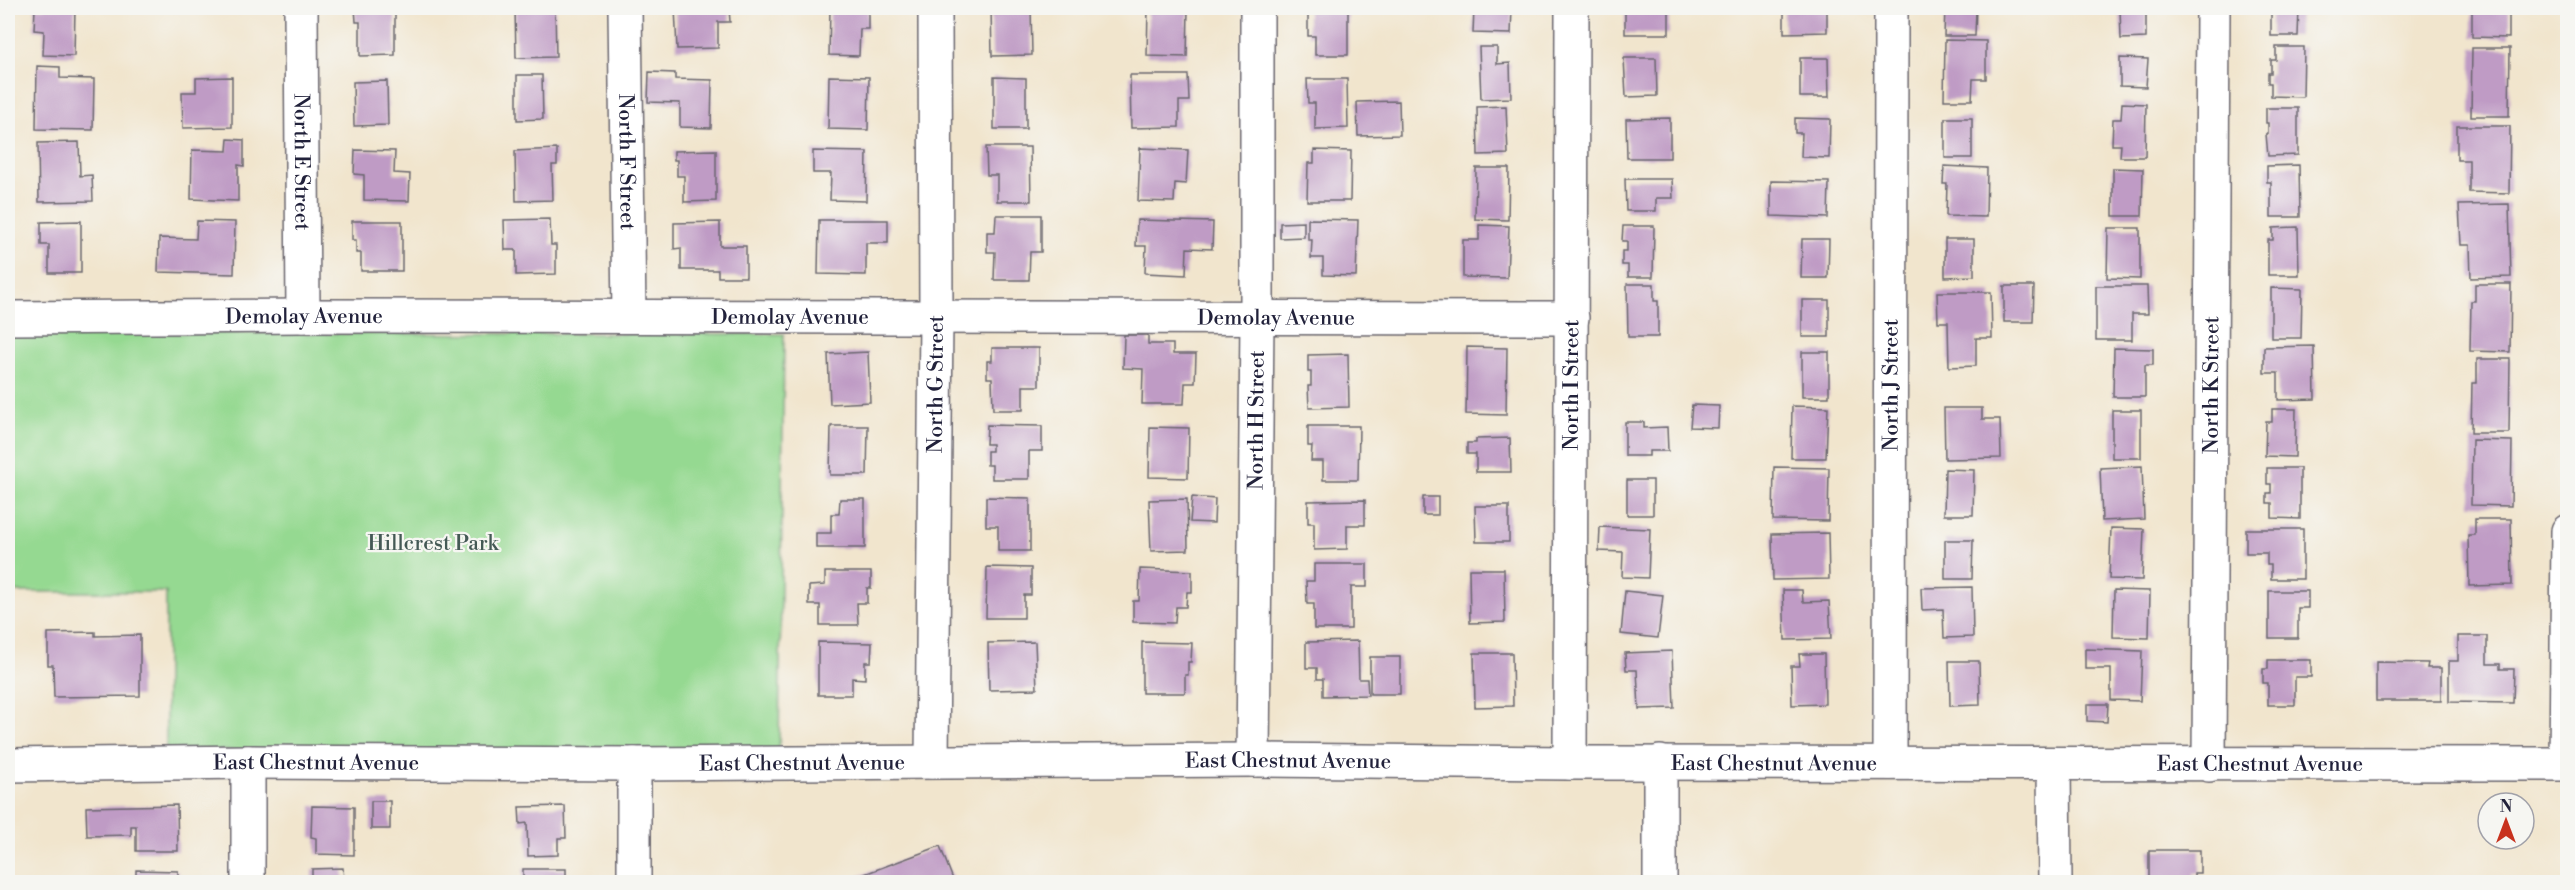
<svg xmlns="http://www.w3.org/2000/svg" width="2575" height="890" viewBox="0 0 2575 890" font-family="'Libre Bodoni',serif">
  <rect width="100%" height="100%" fill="#f6f6f2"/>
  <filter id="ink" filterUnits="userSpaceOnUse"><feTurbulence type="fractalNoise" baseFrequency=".0167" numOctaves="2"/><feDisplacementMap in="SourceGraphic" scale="12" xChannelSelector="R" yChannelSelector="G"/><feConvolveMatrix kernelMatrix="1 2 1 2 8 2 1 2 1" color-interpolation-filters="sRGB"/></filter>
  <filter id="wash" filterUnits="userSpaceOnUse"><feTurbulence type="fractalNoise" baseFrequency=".008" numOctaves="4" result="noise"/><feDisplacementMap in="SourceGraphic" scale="24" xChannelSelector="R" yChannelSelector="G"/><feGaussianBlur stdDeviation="1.35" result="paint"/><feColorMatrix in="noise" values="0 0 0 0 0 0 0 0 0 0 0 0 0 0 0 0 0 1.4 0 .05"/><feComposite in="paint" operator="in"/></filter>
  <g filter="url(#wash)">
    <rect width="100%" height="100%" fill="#f1e5cd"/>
    <!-- green -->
    <path fill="#95d991" stroke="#5c7e66" stroke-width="1.5" d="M8,333L784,334L779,754L166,750V592H8Z"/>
    <g id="blocks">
      <!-- building -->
      <path fill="#bf9bc5" d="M35,8H75L74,56L43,55L44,31L34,30Z
        M355,8H395V55L360,56V22H356Z
        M515,8H555L556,57L516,58Z
        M675,8H729L730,22H718V48L677,49Z
        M830,8H868V29H860L859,56L829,55Z
        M991,8H1031L1032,55L992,56Z
        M1148,8H1188L1187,57L1147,56Z
        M1308,8H1348V55H1315V36H1308Z
        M1474,8H1512L1511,34L1473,33Z
        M1625,8H1669V34H1625Z
        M1784,8H1827V32L1784,33Z
        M1945,8H1976L1975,36H1944Z
        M2120,8H2146V38L2121,39Z
        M2271,8H2299L2298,36H2271Z
        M2472,8H2509V38L2472,37Z
        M1945,40L1986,41V79H1973L1972,100H1944Z
        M1479,47H1497V64L1510,63L1511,98L1481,99Z
        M2276,47H2304L2303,97L2271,96V83H2268V73H2271V60H2276Z
        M2472,48H2510L2509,116H2471Z
        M1624,58H1656L1657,96L1626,97Z
        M1800,58H1828L1829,97H1800Z
        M2120,58L2148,59L2146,87L2120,86Z
        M37,66L60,67V78L94,79L93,130L36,129Z
        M649,72L675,73V79L712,80L711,128L680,127V103L648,102Z
        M517,75H542L543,119L517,120Z
        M1130,75H1188L1189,101H1179V127L1131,128Z
        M829,76L869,77L868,130L828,129Z
        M232,77V127L183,128L182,92H196V78Z
        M994,77L1026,78V129H994Z
        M1307,79H1347L1348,128L1315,129V103H1308Z
        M387,81L388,125L354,126L353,82Z
        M1399,101L1400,135L1358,136L1357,102Z
        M2122,103L2146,104L2145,157H2120L2121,145H2112L2113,119H2121Z
        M1506,106L1508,154L1478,155L1477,107Z
        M2266,108H2298V155L2268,156L2266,134H2268V123H2266Z
        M1670,118V158H1627L1626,119Z
        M1795,118L1830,119L1829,158L1801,157L1802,133H1795Z
        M1945,118H1972V158H1945Z
        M2457,126H2510L2509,193L2469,192V160H2457Z
        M228,139L244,140V166L238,165V201L191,199L192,150L227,151Z
        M79,142L80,176L92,175L93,201L39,202L38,143Z
        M986,147H1030L1031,201H997V175H987Z
        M1140,148L1188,150L1186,184L1175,183L1174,202L1138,201Z
        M557,149V165H552L553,200L516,201L515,151Z
        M355,150L395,151L394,173L410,174L409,201L364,200V175L354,174Z
        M716,150V201L684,202V176H677V160H674V151Z
        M1314,150L1351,151L1350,201H1307L1308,163H1314Z
        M813,151L867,152L866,201L830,200L831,173H813Z
        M2299,165L2300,217H2271V182H2267V166Z
        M1944,166L1987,168L1986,217L1946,216L1947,184H1943Z
        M1476,168H1509L1508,220L1475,219Z
        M2113,168L2143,169L2142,216H2113Z
        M1625,179H1672L1673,198H1656V211H1626Z
        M1771,181L1829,182L1828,218L1771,216Z
        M2509,204L2511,277L2471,278L2470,245H2461L2459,205Z
        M996,215H1041V252H1030L1029,280H994L995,252H987V232H995Z
        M550,219L551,245H556V274L516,275V250H505L504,220Z
        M1308,219L1358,220L1356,276L1323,275V258H1311L1312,240H1308Z
        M819,220H888V243H866V275L818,274Z
        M1137,220L1213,222L1212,249L1187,248L1186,275L1145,273L1146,246H1136Z
        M81,221V273H49V245H41V222Z
        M197,221L235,222L234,274L158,272L159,238L196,239Z
        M352,221H402V271H361V253H356V240H352Z
        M720,222V246H746V277H718V270H681V248L674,249V223Z
        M1304,222V237L1280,238V223Z
        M1479,225L1509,226L1507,278L1463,277V240H1479Z
        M1623,226H1654L1653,277H1628V265H1622V251H1627V241H1622Z
        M2298,227L2299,275H2268V240H2273V228Z
        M2108,228H2140V279L2107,278Z
        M1802,239H1829L1828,278H1801Z
        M1945,239H1974V276L1945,277Z
        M1627,284H1654V301H1658V337H1628Z
        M2475,284H2511L2510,352L2470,351L2471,301H2475Z
        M2004,286H2034L2033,322H2004Z
        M2096,286H2147L2148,314H2132V340H2096Z
        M2271,288L2302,289L2301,338H2271Z
        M1937,292H1991L1992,338H1976V366L1949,367L1948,322H1938Z
        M1802,300H1829V337H1802Z
        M1124,335H1148V344H1173V354H1196L1195,383H1185L1184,404H1142L1143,369L1123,368Z
        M2314,346L2315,399L2278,400V373H2264V347Z
        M1467,347L1507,348L1506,415L1466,414Z
        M992,348H1039V386H1023V410H993L992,378H987V361H992Z
        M2114,348L2153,349V365H2145V397H2113Z
        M868,352L870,402L830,404L828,354Z
        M1802,352H1829V397H1802Z
        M1348,354L1349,407L1309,408L1308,386H1311V372H1308V355Z
        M2477,359H2510L2509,433H2471L2472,383H2477Z
        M1692,405L1719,406L1718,428L1690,427Z
        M1792,406L1828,407L1826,458H1791Z
        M1944,408H1982V419H2000L2001,458L1945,459Z
        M2272,409H2296L2295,457L2265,456L2266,422H2272Z
        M2112,410H2141V458H2112Z
        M1625,422H1644V428L1667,427L1668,451H1649V456H1625Z
        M987,425L1042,426V451H1029V479H992V465H987V451H992V444H986Z
        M831,426H868L867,475H830Z
        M1308,426H1359L1358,480H1323V461H1311L1312,446H1308Z
        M1150,427L1189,428L1188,478L1149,477Z
        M1510,438L1511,472H1476V454H1467V443H1476V439Z
        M2472,440L2512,441L2511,506L2471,505Z
        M2142,466L2144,519L2102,521L2100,468Z
        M1774,467L1829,468L1828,521L1773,520Z
        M2267,468H2300V519L2272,518V503H2267V493H2271V484H2267Z
        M1945,469L1974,470L1973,515H1944Z
        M1627,480H1653V515H1627Z
        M986,497L1030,498V551H998V526H986Z
        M1192,497L1215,499L1214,523L1190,522Z
        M1423,497H1438V515H1423Z
        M840,499H865V548H816V533H831V514H839Z
        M1187,499L1188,550L1151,551L1149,500Z
        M1365,500V525H1347V549L1314,550V523H1308V501Z
        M1475,506H1509V542H1476Z
        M2475,519H2511L2512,585L2469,586L2468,535H2475Z
        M1600,527L1650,529L1648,578L1622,577L1623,552L1599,551Z
        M2111,528L2144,529L2142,580L2109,579Z
        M2246,529H2303V579H2271V565H2267V553H2246Z
        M1828,533L1829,579L1773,580L1772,534Z
        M1945,540H1973L1972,579H1945Z
        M1314,564H1367V587H1351V629H1314V604H1307L1306,581H1314Z
        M987,567L1031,568V595H1024V618H986Z
        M1140,569L1192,571V592H1187L1186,607H1176L1175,623L1133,622V601H1139Z
        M1469,569H1504L1505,622L1470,623Z
        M825,572H871V588H867V603H857L858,625H820V605H809V586L825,585Z
        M1972,587L1973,637L1944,638L1943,609L1922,610L1921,588Z
        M1783,590H1802L1803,602L1829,601L1831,639L1785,640Z
        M2114,590L2150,591L2149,638L2113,637Z
        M1625,591L1663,595L1658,638L1621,634Z
        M2269,591H2308V608H2298V638H2269Z
        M95,632V636L140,635V696L54,697L53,665H48V633Z
        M2458,636H2487V664H2500V669H2514L2513,703L2449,702V661H2458Z
        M1358,641L1359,679H1367L1368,695L1323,696V679H1317V668H1306V642Z
        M818,642L872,643L871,662H865V679L852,678V695H818Z
        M1035,642L1037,689L989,690L988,643Z
        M1142,642L1192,643L1191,662H1188V675H1185V693H1142Z
        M2085,649L2142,651L2140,701L2111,700V669H2085Z
        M1672,651L1674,708L1639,709L1637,670H1626L1625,653Z
        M1474,653H1512L1513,706L1475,707Z
        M1799,654H1824L1825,704L1792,705L1791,666H1800Z
        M1370,657H1400V694H1370Z
        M2268,660H2311V677H2295V705H2268V683H2263V669H2268Z
        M1949,661H1979L1980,705L1950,706Z
        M2376,662L2428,663L2427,668H2441V701H2376Z
        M2087,704H2108L2107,722L2087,721Z
        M371,801H390V829H371Z
        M177,805L178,851H136V826H131V835L87,836L86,807Z
        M312,806L354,807V855L316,854V838L311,837Z
        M565,806L566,838H558V855L528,856L527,823L520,824L519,807Z
        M940,846L954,882H843Z
        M2149,850H2200V873H2194V882H2149Z
        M343,868L344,880H348V882H312V869Z
        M523,869H566V882H523Z
        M136,870L178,871V882H136Z"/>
    </g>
  </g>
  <g filter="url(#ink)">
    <use href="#blocks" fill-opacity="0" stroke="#6a666e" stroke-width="1.5"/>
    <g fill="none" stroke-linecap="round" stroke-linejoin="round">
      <!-- minor casing -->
      <g stroke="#6a666e" stroke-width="36">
        <g id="minor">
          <path id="s1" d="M301,8L303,316"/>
          <path id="s2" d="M625,8L629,316"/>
          <path id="s3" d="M8,318L303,316L1572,318"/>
          <path id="s4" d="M1253,760L1257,317V8"/>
          <path d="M248,762V882"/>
          <path id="s5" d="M932,762L936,317L935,8"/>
          <path d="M1660,762V882"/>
          <path id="s6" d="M1570,763L1572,8"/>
          <path id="s7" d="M1890,763L1891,8"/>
          <path d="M634,764V882"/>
          <path d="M2054,764L2055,882"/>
          <path d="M2566,764L2568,531"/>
          <path id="s8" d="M8,765L248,762L634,764L1253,760L1570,763L2568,764"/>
          <path id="s9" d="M2209,765L2213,8"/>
        </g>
      </g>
      <!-- minor -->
      <use href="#minor" stroke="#fff" stroke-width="33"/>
    </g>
  </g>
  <g text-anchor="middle" stroke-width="4.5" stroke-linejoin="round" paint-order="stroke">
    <!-- street labels -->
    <g font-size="21" fill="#22223b" stroke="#f6f6f2">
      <text dy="7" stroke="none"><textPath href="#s1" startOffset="154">North E Street</textPath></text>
      <text dy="7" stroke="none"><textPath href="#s2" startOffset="154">North F Street</textPath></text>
      <text dy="7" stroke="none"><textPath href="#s3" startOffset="296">Demolay Avenue</textPath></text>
      <text dy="7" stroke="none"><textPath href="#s3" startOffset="782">Demolay Avenue</textPath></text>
      <text dy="7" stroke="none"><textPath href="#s3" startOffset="1268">Demolay Avenue</textPath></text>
      <text dy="7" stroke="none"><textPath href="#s5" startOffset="378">North G Street</textPath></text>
      <text dy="7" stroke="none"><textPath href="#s6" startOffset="378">North I Street</textPath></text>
      <text dy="7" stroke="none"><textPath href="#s7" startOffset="378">North J Street</textPath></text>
      <text dy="7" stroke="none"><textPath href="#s9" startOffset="380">North K Street</textPath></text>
      <text dy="7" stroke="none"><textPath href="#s4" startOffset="340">North H Street</textPath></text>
      <text dy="7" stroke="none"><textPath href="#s8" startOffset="1280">East Chestnut Avenue</textPath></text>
      <text dy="7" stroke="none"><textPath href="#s8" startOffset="308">East Chestnut Avenue</textPath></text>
      <text dy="7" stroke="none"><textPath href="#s8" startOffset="794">East Chestnut Avenue</textPath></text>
      <text dy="7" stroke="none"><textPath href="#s8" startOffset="1766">East Chestnut Avenue</textPath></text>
      <text dy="7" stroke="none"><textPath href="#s8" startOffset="2252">East Chestnut Avenue</textPath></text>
    </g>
    <!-- park labels -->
    <g font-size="21" fill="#445955" stroke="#f6f6f2">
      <text x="433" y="550">Hillcrest Park</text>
    </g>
  </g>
  <!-- margin -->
  <rect width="2575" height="890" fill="none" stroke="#f6f6f2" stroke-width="30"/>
  <!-- north arrow -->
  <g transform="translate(2506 821)"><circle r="28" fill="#f6f6f2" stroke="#a1a1a9" stroke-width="1.5"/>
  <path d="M0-4.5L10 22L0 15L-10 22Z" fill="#c8321e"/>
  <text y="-9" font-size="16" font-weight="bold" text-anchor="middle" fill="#22223b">N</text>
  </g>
</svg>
